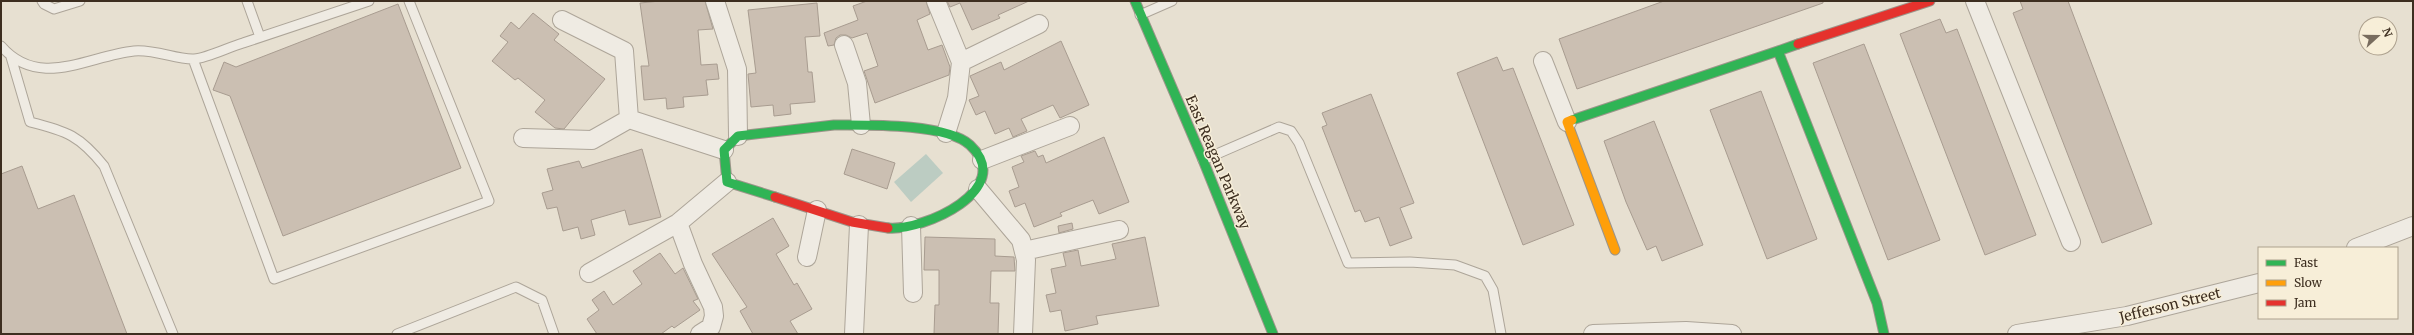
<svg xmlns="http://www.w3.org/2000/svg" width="2414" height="335" viewBox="0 0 2414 335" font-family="Merriweather,serif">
  <rect width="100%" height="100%" fill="#e7e0d1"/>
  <!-- water -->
  <path fill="#bcccc2" d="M926,154L943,173L911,202L894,182Z"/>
  <!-- building -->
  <path fill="#cbbfb2" stroke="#a89c90" d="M660,1H705L713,29L698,30L701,65L717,64L719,79L706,80L708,95L683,97L684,107L667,109L666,98L644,100L641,66H649L640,3Z
    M867,1H926L930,14L917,20L928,50L942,45L950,67L949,75L875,103L864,71L878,66L867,33L852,38L846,35H840L836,38L834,45L828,46L824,33L858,20L853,6Z
    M947,1H1029L998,15L1000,18L972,30L960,3L950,7Z
    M1664,1H1823V3L1577,89L1559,39Z
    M2020,1H2068L2152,224L2102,243L2013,13L2023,9Z
    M817,3L820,36L805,37L808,72H812L815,102L790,104L791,114L774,116L773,105L751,107L748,74L756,73L748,10Z
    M398,4L461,168L283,236L230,96L213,90L224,62L236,67Z
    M533,13L559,34L554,40L605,79L564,129L555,128L535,112L545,100L518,78L515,80L492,61L508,42L500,36L511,22L519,29Z
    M1940,19L1946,33L1957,29L2036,235L1985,255L1900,34Z
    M1061,41L1089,105L1060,118L1053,105L1021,119L1027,131L1013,137L1009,128L995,134L985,111L976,115L969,100L979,96L970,76L1001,62L1004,70Z
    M1864,44L1940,240L1888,260L1813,63Z
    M1497,57L1503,71L1513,68L1574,225L1523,245L1457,73Z
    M1761,91L1817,239L1767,259L1710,110Z
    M1371,94L1414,203L1400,208L1412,238L1390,246L1379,217L1365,222L1360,210L1355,212L1322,127L1327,125L1322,113Z
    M1654,121L1703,245L1662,261L1656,246L1647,250L1626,202L1604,141Z
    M1104,137L1129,202L1099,214L1093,200L1060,213L1062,216L1034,227L1025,203L1015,207L1009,191L1019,187L1012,167L1024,162L1021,156L1035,151L1038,157L1043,155L1046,163Z
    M642,149L661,217L629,225L625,210L591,220L595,235L581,239L578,227L563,231L557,207L547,209L542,193L553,190L547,169L579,161L582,168Z
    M852,149L895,163L887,189L844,174Z
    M22,166L38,209L74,195L127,334H1V174Z
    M773,218L789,246L776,254L794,285L797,283L812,309L790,321L798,334H753L740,311L747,307L712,254Z
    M1072,223L1073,229L1059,233L1058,226Z
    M925,237L995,239V256L1014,257L1015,271H991L990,303H999L998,334H934L935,305H939V270H924Z
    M1145,237L1159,306L1096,316L1098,324L1065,331L1061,310L1050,312L1046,295L1056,293L1051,269L1066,266L1063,253L1078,250L1081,266L1116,259L1112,244Z
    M660,253L675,274L683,268L698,299L693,301L700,310L674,328L672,326L661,334H597L587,319L599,310L592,300L604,291L613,305L642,284L633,271Z"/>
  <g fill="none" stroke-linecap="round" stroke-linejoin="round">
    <!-- lane casing -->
    <g stroke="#ada599" stroke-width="11">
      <path id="lane" d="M42,1L44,4L54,9L80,1
        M247,1L260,37
        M1140,15L1172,1
        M1,46C39,90 88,56 134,51C155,49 177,60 194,59C208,58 229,47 243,43C285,29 327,15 369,1
        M11,57L30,122C67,131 80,136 104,166L173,334
        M193,59L274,279L489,201L409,1
        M1203,160L1279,127L1291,131L1299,143L1348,263L1410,262L1455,265L1485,276L1493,290L1501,334
        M397,334L516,287L542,300L554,334"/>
    </g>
    <!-- street casing -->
    <g stroke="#ada599" stroke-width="20">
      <path id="street" d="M715,1L737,69L738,136
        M936,1L961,62L957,98L946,133
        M1975,1L2071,242
        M562,20L624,51L629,119L724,150
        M844,45L857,83L861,125
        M1543,61L1567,122
        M961,62L1039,24
        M523,138L592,140L629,119
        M982,160L1070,126
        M978,189L1021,240L1026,260L1023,334
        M678,223L693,264L713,307L714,316L711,327L700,334
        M911,226L913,293
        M2356,248L2413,226
        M1024,251L1119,230
        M807,257L817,210
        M589,273L678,223L727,182
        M854,334L859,225
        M1593,334L1686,331L1732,334
        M2017,334L2127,316L2259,283"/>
    </g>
    <!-- fast casing -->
    <g stroke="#9c958a" stroke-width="11">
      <path id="fast" d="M1135,1L1203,160L1273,334
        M1798,44L1778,51L1877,303L1884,334
        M1572,120L1778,51
        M834,125C866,125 946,123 970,145C1017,189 924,231 888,228
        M775,197L727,182L724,150L738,136L834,125"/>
    </g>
    <!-- slow casing -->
    <g stroke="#9c958a" stroke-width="11">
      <path id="slow" d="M1572,120L1567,122L1615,250"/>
    </g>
    <!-- jam casing -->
    <g stroke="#9c958a" stroke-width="11">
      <path id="jam" d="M1798,44L1930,1
        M775,197L852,222L888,228"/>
    </g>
    <!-- lane -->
    <use href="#lane" stroke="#efebe3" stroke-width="9"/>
    <!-- street -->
    <use href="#street" stroke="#efebe3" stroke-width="18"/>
    <!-- fast -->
    <use href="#fast" stroke="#30b455" stroke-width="9"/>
    <!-- slow -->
    <use href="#slow" stroke="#ff9f0a" stroke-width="9"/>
    <!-- jam -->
    <use href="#jam" stroke="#e5322d" stroke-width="9"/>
  </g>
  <g text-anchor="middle" stroke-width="3" stroke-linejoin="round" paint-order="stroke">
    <!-- street labels -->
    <g font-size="14" fill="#3d2e20" stroke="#f7eed8">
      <text transform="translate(1218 162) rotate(67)" y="5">East Reagan Parkway</text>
      <text transform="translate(2170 305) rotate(-14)" y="5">Jefferson Street</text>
    </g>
  </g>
  <!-- border -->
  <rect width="2414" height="335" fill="none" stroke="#3d2e20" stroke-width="4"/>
  <!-- legend -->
  <rect x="2258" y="247" width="140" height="72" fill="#f7eed8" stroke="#ada18e"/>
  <rect x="2266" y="260" width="20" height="6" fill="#30b455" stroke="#ada18e"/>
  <text x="2294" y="267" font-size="12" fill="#3d2e20">Fast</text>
  <rect x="2266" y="280" width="20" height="6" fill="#ff9f0a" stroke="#ada18e"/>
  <text x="2294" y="287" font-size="12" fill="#3d2e20">Slow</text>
  <rect x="2266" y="300" width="20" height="6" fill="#e5322d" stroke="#ada18e"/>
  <text x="2294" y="307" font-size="12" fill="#3d2e20">Jam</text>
  <!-- north arrow -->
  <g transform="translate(2378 36) rotate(69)"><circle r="19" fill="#f7eed8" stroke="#ada18e"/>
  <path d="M0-3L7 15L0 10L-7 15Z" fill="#786c5e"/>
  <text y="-6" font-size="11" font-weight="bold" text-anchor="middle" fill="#3d2e20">N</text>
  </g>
</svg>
